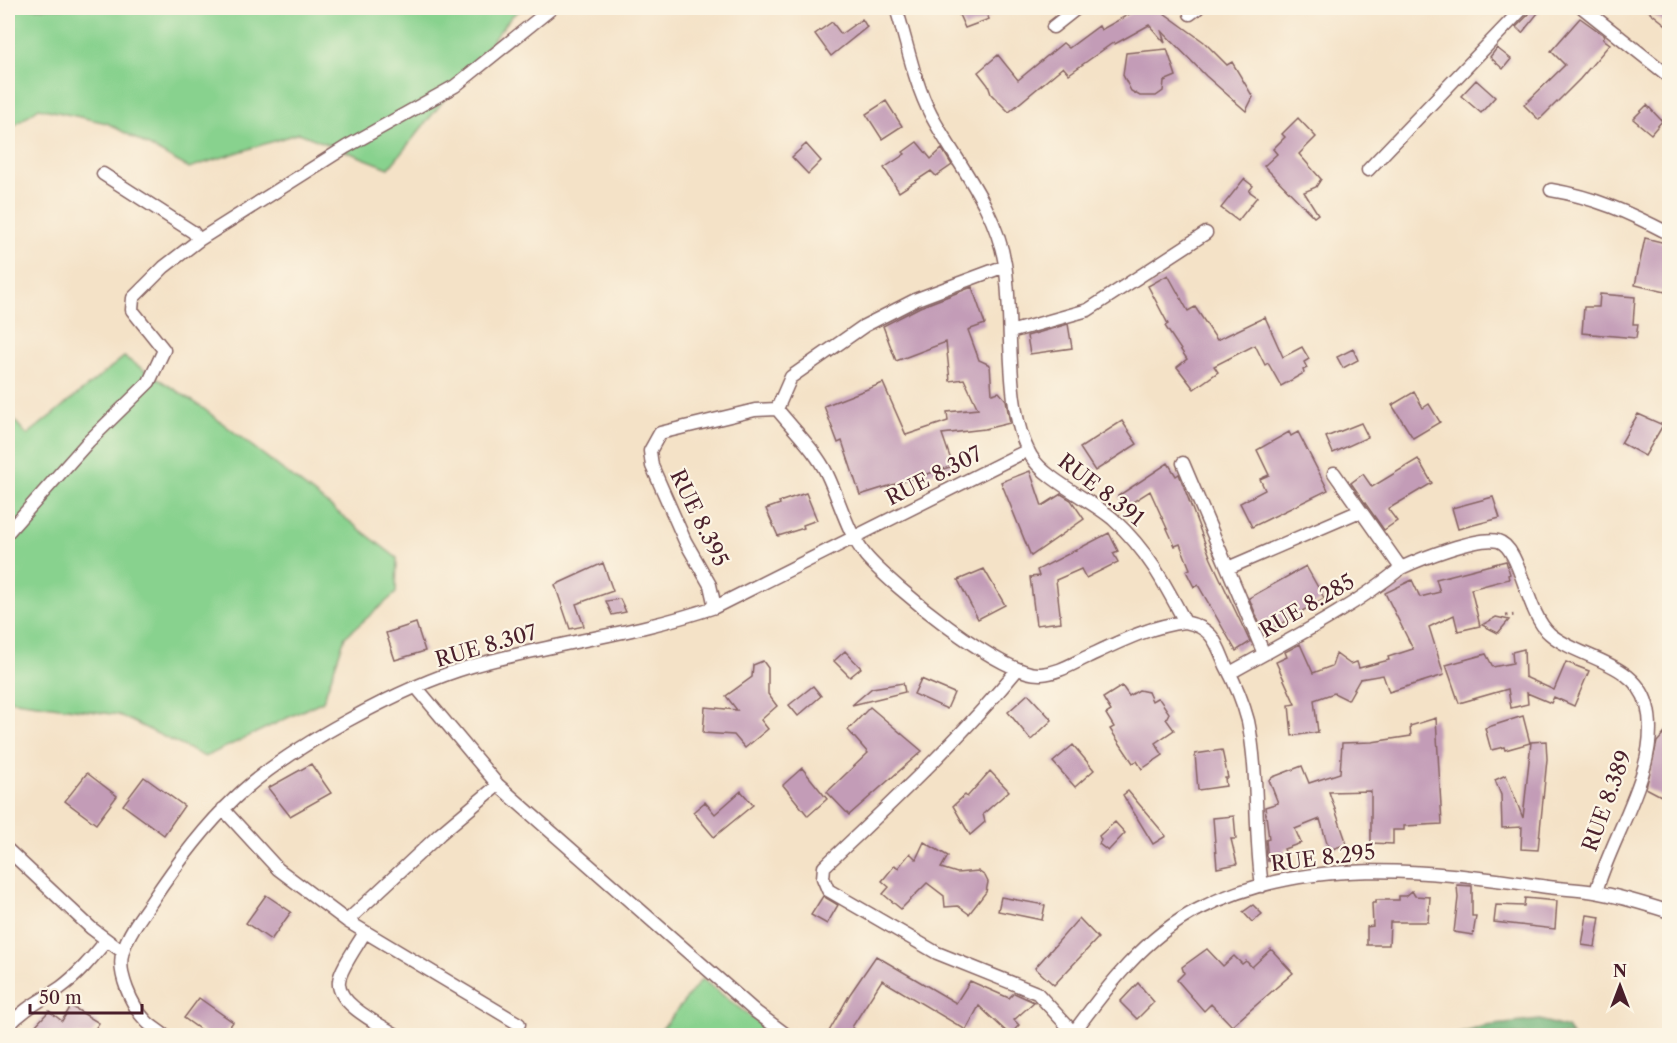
<svg xmlns="http://www.w3.org/2000/svg" width="1677" height="1043" viewBox="0 0 1677 1043" font-family="'Libre Caslon Text',serif">
  <rect width="100%" height="100%" fill="#fcf5e5"/>
  <filter id="ink" filterUnits="userSpaceOnUse"><feTurbulence type="fractalNoise" baseFrequency=".0167" numOctaves="2"/><feDisplacementMap in="SourceGraphic" scale="12" xChannelSelector="R" yChannelSelector="G"/><feConvolveMatrix kernelMatrix="1 2 1 2 8 2 1 2 1" color-interpolation-filters="sRGB"/></filter>
  <filter id="wash" filterUnits="userSpaceOnUse"><feTurbulence type="fractalNoise" baseFrequency=".008" numOctaves="4" result="noise"/><feDisplacementMap in="SourceGraphic" scale="24" xChannelSelector="R" yChannelSelector="G"/><feGaussianBlur stdDeviation="1.35" result="paint"/><feColorMatrix in="noise" values="0 0 0 0 0 0 0 0 0 0 0 0 0 0 0 0 0 1.4 0 .05"/><feComposite in="paint" operator="in"/></filter>
  <g filter="url(#wash)">
    <rect width="100%" height="100%" fill="#f4e2c7"/>
    <!-- green -->
    <path fill="#88d28e" stroke="#69785c" stroke-width="1.5" d="M8,8H523L512,16L389,168L299,133L189,168L107,123L39,108L8,130Z
      M124,357L199,405L397,558L396,593L345,637L323,701L205,757L119,715L8,700V413L27,435Z
      M702,979L774,1035H657Z"/>
    <!-- forest -->
    <path fill="#6eb479" stroke="#5c6a52" stroke-width="1.5" d="M1540,1020L1567,1028L1572,1035H1456L1485,1026Z"/>
    <g id="blocks">
      <!-- building -->
      <path fill="#c39cb7" d="M956,8H984L989,19L965,28Z
        M1140,8H1170L1164,13L1204,42L1227,65L1232,62L1253,97L1246,111L1206,76L1161,30L1165,43L1149,25L1115,44L1114,42L1069,74L1063,67L1009,112L991,94L988,85L978,72L998,55L1018,80L1063,43L1069,48L1099,26L1101,30Z
        M1531,8H1542L1522,33L1516,27L1529,14Z
        M1645,8H1670V28Z
        M1580,18L1605,36L1603,39L1610,44L1580,79L1539,120L1524,105L1565,65L1551,51Z
        M862,19L867,27L831,56L815,34L832,22L841,34Z
        M1497,48L1511,59L1503,69L1490,57Z
        M1167,49L1176,76L1164,81L1163,91L1156,96H1140L1131,91L1123,75L1126,53Z
        M1476,80L1495,97L1481,113L1461,96Z
        M886,101L902,126L882,139L866,114Z
        M1647,105L1662,121L1651,134L1633,119Z
        M1298,118L1316,137L1299,154L1321,179L1316,187L1304,192L1318,214L1314,217L1264,166L1277,154L1273,149L1285,137L1282,134Z
        M917,142L931,159L942,149L952,165L936,176L931,171L899,192L884,168L905,154L903,152Z
        M806,144L821,161L808,174L792,157Z
        M1244,179L1253,186L1249,191L1257,197L1238,221L1221,208Z
        M1645,238L1670,244V293L1635,285Z
        M1168,275L1188,311L1195,307L1217,340L1265,317L1283,357L1302,347L1309,359L1304,362L1307,368L1303,370L1304,373L1281,386L1268,363L1265,365L1255,345L1214,366L1218,372L1194,389L1177,367L1187,359L1165,326L1168,324L1148,286Z
        M972,287L985,324L968,330L979,360L990,365L992,394L999,392L1006,400L1010,423L985,429L942,434L953,466L860,495L842,441L838,443L824,406L883,383L906,435L948,421L947,412L978,409L964,379L950,381L946,342L896,361L883,326L920,307Z
        M1600,294L1635,297L1633,324H1638L1636,338L1582,333L1584,307H1599Z
        M1068,324L1072,348L1030,354L1027,336Z
        M1353,349L1358,360L1343,368L1337,357Z
        M1414,392L1423,408L1429,404L1440,422L1413,438L1392,405Z
        M1638,414L1663,425L1645,456L1621,443Z
        M1122,421L1137,444L1095,471L1080,448Z
        M1361,423L1368,437L1333,453L1326,437Z
        M1289,432L1291,436L1298,432L1328,490L1252,527L1240,503L1265,490L1260,479L1269,475L1257,450Z
        M1418,459L1432,483L1388,509L1397,521L1384,530L1351,483L1363,474L1372,487Z
        M1168,463L1176,476L1179,474L1211,559L1250,642L1236,651L1198,585L1194,587L1186,571L1190,569L1180,544L1175,546L1150,491L1125,507L1118,496Z
        M1030,471L1042,506L1061,494L1071,500L1084,519L1031,556L1001,482Z
        M806,493L817,520L803,525L804,528L778,536L766,509L780,504L779,502Z
        M1493,497L1500,518L1458,529L1452,508Z
        M1109,533L1118,551L1113,553L1118,562L1086,578L1081,569L1056,580L1061,622L1036,625L1030,577L1039,576L1037,570Z
        M1506,561L1510,574L1508,575L1509,579L1471,589L1480,626L1458,631L1454,615L1429,627L1444,675L1389,692L1383,675L1360,679L1348,700L1334,693L1314,700L1318,732L1292,736L1289,705L1295,704L1276,662L1287,657L1285,652L1300,644L1313,673L1332,666L1336,654L1350,664L1357,662L1359,668L1389,660L1388,657L1413,649L1385,593L1412,580L1420,597L1440,592L1436,579Z
        M603,563L613,591L576,604L584,626L570,629L555,585Z
        M1306,566L1324,598L1264,634L1249,598Z
        M984,569L1005,605L978,619L958,580Z
        M620,599L626,612L612,615L606,601Z
        M1496,617L1509,620L1498,633L1482,625Z
        M416,623L425,651L395,660L386,633Z
        M1524,649L1525,677L1554,690L1566,662L1589,671L1574,706L1554,697L1551,703L1527,693L1528,704L1511,708L1508,689L1459,703L1446,665L1486,654L1493,667L1513,663L1512,652Z
        M845,651L861,668L850,677L834,661Z
        M763,661L768,668V694L777,706L761,720L768,729L745,748L734,735L703,733L705,707L737,710L726,696L752,677L753,665Z
        M921,679L954,693L947,709L914,694Z
        M903,683L905,692L852,705L872,688Z
        M813,686L821,696L798,716L789,705Z
        M1122,686L1129,696L1139,690L1148,692L1152,701L1157,698L1160,700L1169,713L1166,719L1174,730L1155,743L1163,755L1142,769L1137,761L1133,763L1110,729L1114,727L1106,714L1111,711L1103,698Z
        M1028,694L1052,720L1031,740L1008,712Z
        M870,707L922,751L849,815L827,792L868,753L848,730Z
        M1523,716L1530,743L1505,750L1504,747L1491,750L1485,728Z
        M1436,718L1442,824L1404,826V830H1393V844L1371,843V791L1329,792L1347,844L1329,850L1320,819L1295,829L1301,843L1284,849L1287,856L1268,861L1266,840L1269,839L1265,807L1278,803L1269,780L1273,777L1302,766L1309,783L1340,773L1342,743L1372,742L1411,736L1410,726Z
        M1670,727V780L1661,796L1646,788L1657,742Z
        M1546,741L1547,759L1538,850L1521,849L1522,827L1502,828L1501,795L1495,780L1506,775L1523,818L1531,742Z
        M1073,745L1094,770L1075,787L1053,762Z
        M1222,750L1228,778H1225L1226,786L1198,790L1195,754Z
        M311,764L331,793L290,816L268,788Z
        M802,768L827,799L808,816L783,785Z
        M990,771L1009,791L983,814L985,822L970,835L953,806L965,795L967,797Z
        M87,773L117,796L96,824L65,801Z
        M144,777L184,806L164,835L123,805Z
        M741,791L753,805L714,837L693,812L705,802L715,814Z
        M1128,791L1166,836L1153,844L1123,795Z
        M1234,816L1236,839H1231L1237,864L1217,868L1213,818Z
        M1115,822L1125,833L1108,851L1099,844L1101,840L1099,836Z
        M924,842L948,856L941,868L957,873L978,871L985,876L988,882L986,892L969,914L958,906L945,907L944,896L927,883L901,909L883,894L889,887L882,881L895,865L898,868L910,853L916,859Z
        M1457,885L1472,886V916H1476L1473,935L1454,932L1458,898Z
        M1412,891L1415,896L1430,897L1428,922H1390L1389,945H1367V927L1373,926L1372,903H1376V900H1399V896H1406Z
        M266,895L291,912L271,940L246,923Z
        M823,896L838,905L827,924L811,915Z
        M1001,897L1045,905L1042,920L998,911Z
        M1525,898L1557,901L1555,929L1494,922L1496,905L1524,906Z
        M1253,905L1262,914L1252,922L1243,912Z
        M1587,915L1600,917L1595,947L1582,945Z
        M1079,918L1098,938L1054,985L1035,968Z
        M1207,949L1223,966L1234,956L1242,964L1246,961L1252,967L1271,949L1293,973L1232,1026L1211,1004L1204,1011L1177,980L1184,973L1182,967Z
        M876,956L956,1003L970,981L1009,998L1014,993L1034,1002L1014,1020L1019,1025L1010,1035L979,1006L966,1030L882,980L852,1027L862,1035H827L850,994Z
        M1138,983L1154,1002L1137,1019L1120,1002Z
        M199,998L233,1022L224,1035H208L184,1018Z
        M71,1006L99,1023L91,1035H44L34,1027L49,1011L62,1021Z"/>
    </g>
  </g>
  <g filter="url(#ink)">
    <use href="#blocks" fill-opacity="0" stroke="#866362" stroke-width="1.5"/>
    <g fill="none" stroke-linecap="round" stroke-linejoin="round">
      <!-- minor casing -->
      <g stroke="#866362" stroke-width="15">
        <path id="minor" d="M896,8C907,42 914,83 931,115C958,165 995,206 1005,264C1014,319 1003,409 1031,456C1044,479 1091,500 1113,519C1147,550 1164,582 1185,622C1213,628 1216,642 1226,666C1235,683 1243,702 1248,721C1259,774 1254,832 1262,886
          M1583,8L1670,77
          M1190,14L1198,8
          M1053,27L1077,8
          M1368,170L1523,8
          M1551,190C1594,197 1630,213 1670,234
          M199,240L346,147L455,86L552,8
          M1010,332L1088,310L1206,233
          M777,409L791,377L864,326L917,299L1005,266
          M1183,463L1264,654
          M1334,473L1401,568C1420,559 1478,536 1498,541C1521,547 1526,614 1550,634C1579,659 1635,661 1647,705C1663,764 1611,836 1596,892
          M8,532L88,442L149,382L164,350L132,310L133,298L164,267L199,240L193,232L103,174
          M1228,568L1360,511
          M715,607L710,585L685,541L652,466L650,451L660,433L755,410L777,409C793,429 816,451 827,474C840,501 847,532 866,556C892,586 1002,677 1041,674C1058,673 1072,664 1087,657C1119,642 1150,626 1185,622
          M1017,670C958,741 891,803 824,867L823,878L828,890L937,953L1037,993L1073,1032
          M1230,673C1290,639 1347,612 1401,568
          M417,688L498,785L756,1012L788,1036
          M223,809L278,869L347,921L519,1024
          M8,850L91,928L123,952
          M347,921L440,834L498,785
          M365,932C359,943 340,969 339,981C336,1004 381,1025 398,1036
          M8,1026C26,1007 39,1002 60,988C78,975 92,958 106,941
          M165,1036C159,1031 152,1027 147,1022C132,1007 116,972 123,951C128,934 140,918 150,904C175,866 202,829 235,798C287,748 403,686 472,666C553,643 636,634 715,607L1028,450
          M1071,1036C1106,988 1145,936 1199,909C1305,855 1428,870 1541,886C1559,889 1577,889 1595,892C1620,896 1645,904 1670,912"/>
      </g>
      <!-- path -->
      <path stroke="#866362" stroke-width="3" stroke-dasharray="1.5 4.5" stroke-linecap="butt" d="M1506,616L1517,615"/>
      <!-- minor -->
      <use href="#minor" stroke="#fff" stroke-width="12"/>
    </g>
  </g>
  <g text-anchor="middle" stroke-width="4.5" stroke-linejoin="round" paint-order="stroke">
    <!-- street labels -->
    <g font-size="21" fill="#4a1f2b" stroke="#fcf5e5">
      <text transform="translate(934 476) rotate(-27)" y="7">RUE 8.307</text>
      <text transform="translate(1101 490) rotate(38)" y="7">RUE 8.391</text>
      <text transform="translate(699 518) rotate(64)" y="7">RUE 8.395</text>
      <text transform="translate(1307 606) rotate(-30)" y="7">RUE 8.285</text>
      <text transform="translate(486 646) rotate(-16)" y="7">RUE 8.307</text>
      <text transform="translate(1607 801) rotate(-70)" y="7">RUE 8.389</text>
      <text transform="translate(1323 858) rotate(-7)" y="7">RUE 8.295</text>
    </g>
  </g>
  <!-- margin -->
  <rect width="1677" height="1043" fill="none" stroke="#fcf5e5" stroke-width="30"/>
  <!-- north arrow -->
  <g transform="translate(1620 986)" stroke="#fcf5e5" stroke-width="4.5" paint-order="stroke">
  <path d="M0-4.5L10 22L0 15L-10 22Z" fill="#4a1f2b"/>
  <text y="-9" font-size="16" font-weight="bold" text-anchor="middle" fill="#4a1f2b">N</text>
  </g>
  <!-- scale -->
  <path d="M30 1004v9h112v-9" fill="none" stroke="#4a1f2b" stroke-width="3"/>
  <text x="39" y="1004" font-size="18" fill="#4a1f2b" stroke="#fcf5e5" stroke-width="4.5" paint-order="stroke">50 m</text>
</svg>
